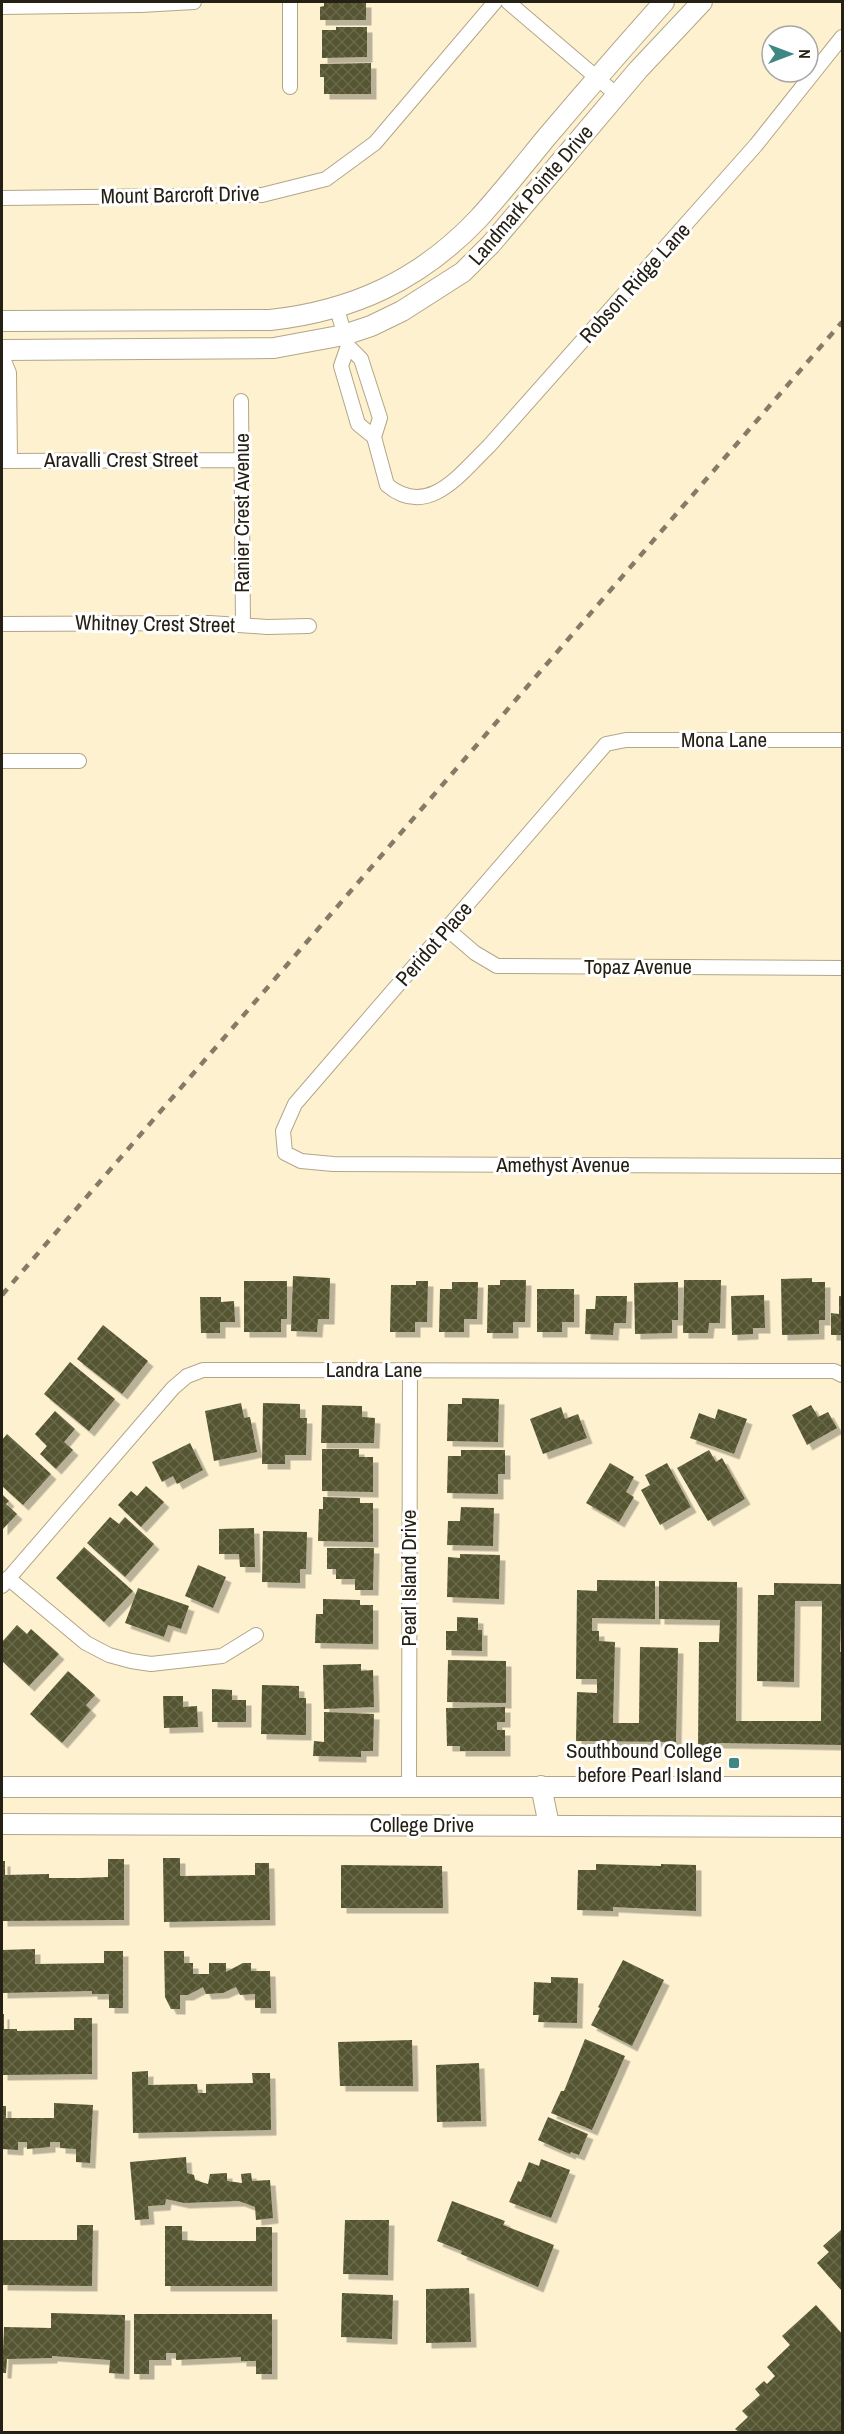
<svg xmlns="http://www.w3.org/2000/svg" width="844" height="2434" viewBox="0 0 844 2434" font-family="'Archivo Narrow',sans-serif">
  <defs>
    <pattern id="building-cross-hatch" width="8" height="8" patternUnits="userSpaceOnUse" patternTransform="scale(1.5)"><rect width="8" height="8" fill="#545531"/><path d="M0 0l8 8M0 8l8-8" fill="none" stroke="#696a4c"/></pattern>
    <filter id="shadow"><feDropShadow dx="5.5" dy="5.5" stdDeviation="0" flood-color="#0004"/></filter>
  </defs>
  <rect width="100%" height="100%" fill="#fef1d0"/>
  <!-- building -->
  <path fill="url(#building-cross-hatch)" filter="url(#shadow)" d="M324,2H366V20H320V7L324,6Z
    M336,27H367V57L322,58V30H336Z
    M371,63V94H324V77H320V64Z
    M293,1276L330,1278L329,1319H318L317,1332L291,1331Z
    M812,1278V1282H825V1320H819V1334L782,1335L781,1279Z
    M500,1280H526L525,1322H513V1333H487L488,1285H500Z
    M684,1280H721L720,1323H709L708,1333H683Z
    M244,1281H287V1319H281V1332H244Z
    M416,1281H428L427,1322H415V1332H390L391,1285H416Z
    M452,1282H478L477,1319H464V1332H439L440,1289H452Z
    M678,1282V1320H672V1333L635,1334L634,1283Z
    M537,1289H574V1322H562V1332H537Z
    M764,1295L765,1328H753V1334L732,1335L731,1296Z
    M596,1296H627L626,1323H614L613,1335L585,1334L586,1309H595Z
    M839,1296H842V1335H831V1313L839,1314Z
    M200,1297H221V1302L234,1301L235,1322H220V1333H201Z
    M103,1325L148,1361L122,1394L77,1359Z
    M70,1362L115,1399L89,1431L44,1394Z
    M462,1398L499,1399L498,1442L447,1441L448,1404H462Z
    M241,1403L244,1418L250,1417L257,1452L214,1461L205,1411Z
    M263,1403L300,1404V1418H307L306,1455H285V1464H262Z
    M322,1405L362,1406V1417L375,1418L374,1443H321Z
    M811,1405L818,1417L828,1412L837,1428L807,1445L792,1415Z
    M561,1407L565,1419L578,1414L587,1438L543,1454L530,1419Z
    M718,1409L747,1419L734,1454L690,1438L699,1413L715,1419Z
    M55,1411L75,1429L64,1442L73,1450L56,1469L40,1454L47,1446L35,1434Z
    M7,1434L51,1474L23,1505L2,1486V1440Z
    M190,1443L203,1470L177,1484L173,1476L162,1482L152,1462Z
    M322,1449H359V1457H373V1492L322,1491Z
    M461,1450H505V1474H498V1494L447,1493L448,1456H461Z
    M709,1450L716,1462L722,1458L745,1499L708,1521L677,1468Z
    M610,1463L634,1477L626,1492L634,1497L619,1522L586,1503Z
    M667,1463L691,1507L660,1525L641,1490L650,1485L645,1475Z
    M146,1486L164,1502L141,1527L118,1505L131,1491L137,1496Z
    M2,1494L9,1501L6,1504L17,1514L2,1530Z
    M323,1497L360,1498V1503H373V1542L318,1541L319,1509H323Z
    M461,1507L494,1508L493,1546L447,1545L448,1521H460Z
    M110,1517L119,1524L125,1517L154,1544L125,1577L87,1543Z
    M254,1528L255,1567H240L239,1554H219V1529Z
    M263,1531L307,1532L306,1569H300V1583L262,1582Z
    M84,1547L133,1591L104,1622L56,1578Z
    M327,1548H374L373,1590H355V1579H336V1569H327Z
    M460,1554L500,1555L499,1599L447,1597L448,1557L460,1558Z
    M198,1565L226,1577L213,1608L185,1596Z
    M597,1580L655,1581V1619L592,1618V1631H599V1641L615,1642L613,1723H639L640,1647L678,1648L676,1742L576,1741L577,1692L597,1693V1679H576L577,1590L597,1591Z
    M659,1581L737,1582L736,1721H821L822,1601H795L794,1682L757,1681L758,1595H774V1583L842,1584L840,1652H842V1745L716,1743V1748H698L699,1642H719L720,1620L659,1619Z
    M138,1588L189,1606L181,1629L168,1625L164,1637L125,1623Z
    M323,1599L360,1600V1605H373V1644L315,1643L316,1614H323Z
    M457,1617L478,1618V1630H482V1651L446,1650V1631H457Z
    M17,1625L27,1634L31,1629L59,1654L29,1686L2,1661V1642Z
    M448,1660L506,1661V1703L447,1702Z
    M361,1664V1671L373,1670L374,1707L324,1709L323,1665Z
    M68,1671L95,1695L86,1705L91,1710L62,1743L30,1714Z
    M262,1685L299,1686V1698H306V1735L261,1734Z
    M212,1689L232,1690V1700H246V1722H212Z
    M163,1696H183V1707L197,1706L198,1727L164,1728Z
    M505,1707V1722H497V1730H505V1751H460V1746H447L446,1708Z
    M324,1712L374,1714L373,1751H361V1757L313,1756L314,1741L324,1742Z
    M163,1858H180V1876L255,1875V1863H269L270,1920L164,1922Z
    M108,1859H124V1920L2,1921V1861H5V1875L49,1874V1878H81L108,1877Z
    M596,1864L661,1866V1864L696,1865V1911L613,1907V1911L577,1910L578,1870H596Z
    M341,1865L442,1866L443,1908H341Z
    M35,1949V1964L104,1963V1951H123V2008H109V1994H92V1991L2,1993V1950Z
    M164,1951H184V1963H193V1974H209V1963H226V1972L243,1963H251V1971H270L271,2008H255V1994L240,1995L236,1987L223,1993L206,1994L203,1987L188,1995H180V2009H171L165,1997Z
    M623,1960L664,1980L632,2046L591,2025L600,2008L598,2007Z
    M551,1977L578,1978L577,2023L538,2022L539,2015H533L534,1982L551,1983Z
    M2,2014H4V2029H17V2031L74,2030V2018H92V2074L2,2075Z
    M585,2039L625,2056L592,2130L551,2113L561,2091H564Z
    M412,2040L413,2086H340L338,2042Z
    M479,2063L481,2121L437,2122L436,2065Z
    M148,2071V2085L197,2084L198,2093H206V2084L253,2083L252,2073H270L271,2130L133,2133L132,2072Z
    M54,2103L93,2105L90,2163L76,2162V2149L60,2148V2142H50V2147L27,2149V2142H18V2150L2,2149V2106H6V2118H54Z
    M548,2117L588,2134L579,2155L571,2152L570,2154L538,2140Z
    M186,2157L187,2173L194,2175L195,2180L208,2184L210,2174L227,2173V2181L242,2183L241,2174L251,2173L252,2181L270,2180L273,2218L256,2220L255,2207L239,2201L184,2203L166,2199L165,2205L148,2206L149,2219L135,2220L130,2162Z
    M541,2159L570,2170L551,2218L509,2202L518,2181L521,2182L529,2162L539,2166Z
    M452,2201L505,2221L503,2225L554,2245L538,2287L461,2254L462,2251L437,2241Z
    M345,2220H389L388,2275L343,2274Z
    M77,2225H93L92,2286L2,2285V2240H77Z
    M165,2226H182V2240L198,2241H256V2227H272V2286H165Z
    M842,2229V2291L817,2263L829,2252L823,2246Z
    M469,2288L471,2342L426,2343V2289Z
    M342,2293L393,2295L392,2339L341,2337Z
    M816,2305L842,2334V2432H739L735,2429L748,2417L742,2411L760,2395L755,2389L764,2381L767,2384L775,2376L767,2367L790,2345L782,2336Z
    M51,2313L125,2315L124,2374L109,2373L110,2360L52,2356V2358L7,2359L6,2373H2L4,2327L51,2328Z
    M134,2314H272V2374H256V2361H241V2357L176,2360V2353H166V2360H149V2374H134Z"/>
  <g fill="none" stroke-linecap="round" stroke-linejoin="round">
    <!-- street casing -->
    <g stroke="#b3a687" stroke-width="16">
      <path id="street" d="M290,2V87
        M508,2L617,95
        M2,7L141,5L194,2
        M2,198L262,195L326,179L375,143L495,2
        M337,309L348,346L361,359L380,418L374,437
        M348,346L341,366L358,424L374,437L387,485C428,519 460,474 489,446L756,145L842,37
        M2,356L9,373L10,461
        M241,401L243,625
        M2,461L241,460
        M2,624L210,623L267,627L309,626
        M842,740H626L606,744L295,1104L283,1131L285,1153L301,1161L333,1164L842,1166
        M2,761H79
        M447,929L475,953L497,966L842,968
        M8,1578L86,1643L109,1655L131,1661L151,1664L222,1656L256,1635
        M2,1586L173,1388L187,1376L203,1370L834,1371L842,1375
        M409,1786L410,1370"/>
    </g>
    <!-- secondary casing -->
    <g stroke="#b3a687" stroke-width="22">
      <path id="secondary" d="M2,321L270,320C353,311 420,280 478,219C501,194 523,166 545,139C584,93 624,47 664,2
        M2,350L274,348L344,335L371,326L402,311L463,272L491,244L638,70L702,2
        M541,1786L549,1825
        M2,1787H842
        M2,1824L842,1827"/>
    </g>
    <!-- street -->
    <use href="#street" stroke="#fff" stroke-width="14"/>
    <!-- secondary -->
    <use href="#secondary" stroke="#fff" stroke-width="20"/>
    <!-- rail -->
    <path stroke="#847c67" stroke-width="4.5" stroke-dasharray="8 8" stroke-linecap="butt" d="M2,1295L842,322"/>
  </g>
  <!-- markers -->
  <rect fill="#3f8783" stroke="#fff" stroke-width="2" x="728" y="1757" width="12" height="12" rx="3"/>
  <g text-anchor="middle" stroke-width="6" stroke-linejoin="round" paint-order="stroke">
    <!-- street labels -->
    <g font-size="21" fill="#252014" stroke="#fff">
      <text transform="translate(180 195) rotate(-1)" y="7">Mount Barcroft Drive</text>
      <text transform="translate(531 195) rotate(-49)" y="7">Landmark Pointe Drive</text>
      <text transform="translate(635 283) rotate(-48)" y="7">Robson Ridge Lane</text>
      <text x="121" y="467">Aravalli Crest Street</text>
      <text transform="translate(242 513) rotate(-90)" y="7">Ranier Crest Avenue</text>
      <text transform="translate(155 624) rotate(1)" y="7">Whitney Crest Street</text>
      <text x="724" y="747">Mona Lane</text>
      <text transform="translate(434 944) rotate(-49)" y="7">Peridot Place</text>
      <text x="638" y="974">Topaz Avenue</text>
      <text x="563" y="1172">Amethyst Avenue</text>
      <text x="374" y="1377">Landra Lane</text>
      <text transform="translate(409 1578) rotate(-90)" y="7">Pearl Island Drive</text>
      <text x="422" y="1832">College Drive</text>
    </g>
    <!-- poi labels -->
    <g font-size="21" fill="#252014" stroke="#fff" text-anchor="end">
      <text x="722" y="1758">Southbound College<tspan x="722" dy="24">before Pearl Island</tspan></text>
    </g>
  </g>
  <!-- border -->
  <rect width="844" height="2434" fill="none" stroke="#252014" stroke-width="6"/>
  <!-- north arrow -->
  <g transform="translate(790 54) rotate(90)"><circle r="28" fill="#ffffff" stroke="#a8a6a1" stroke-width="1.5"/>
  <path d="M0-4.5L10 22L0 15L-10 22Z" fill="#3f8783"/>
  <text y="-9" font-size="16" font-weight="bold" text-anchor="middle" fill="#252014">N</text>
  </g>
</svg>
